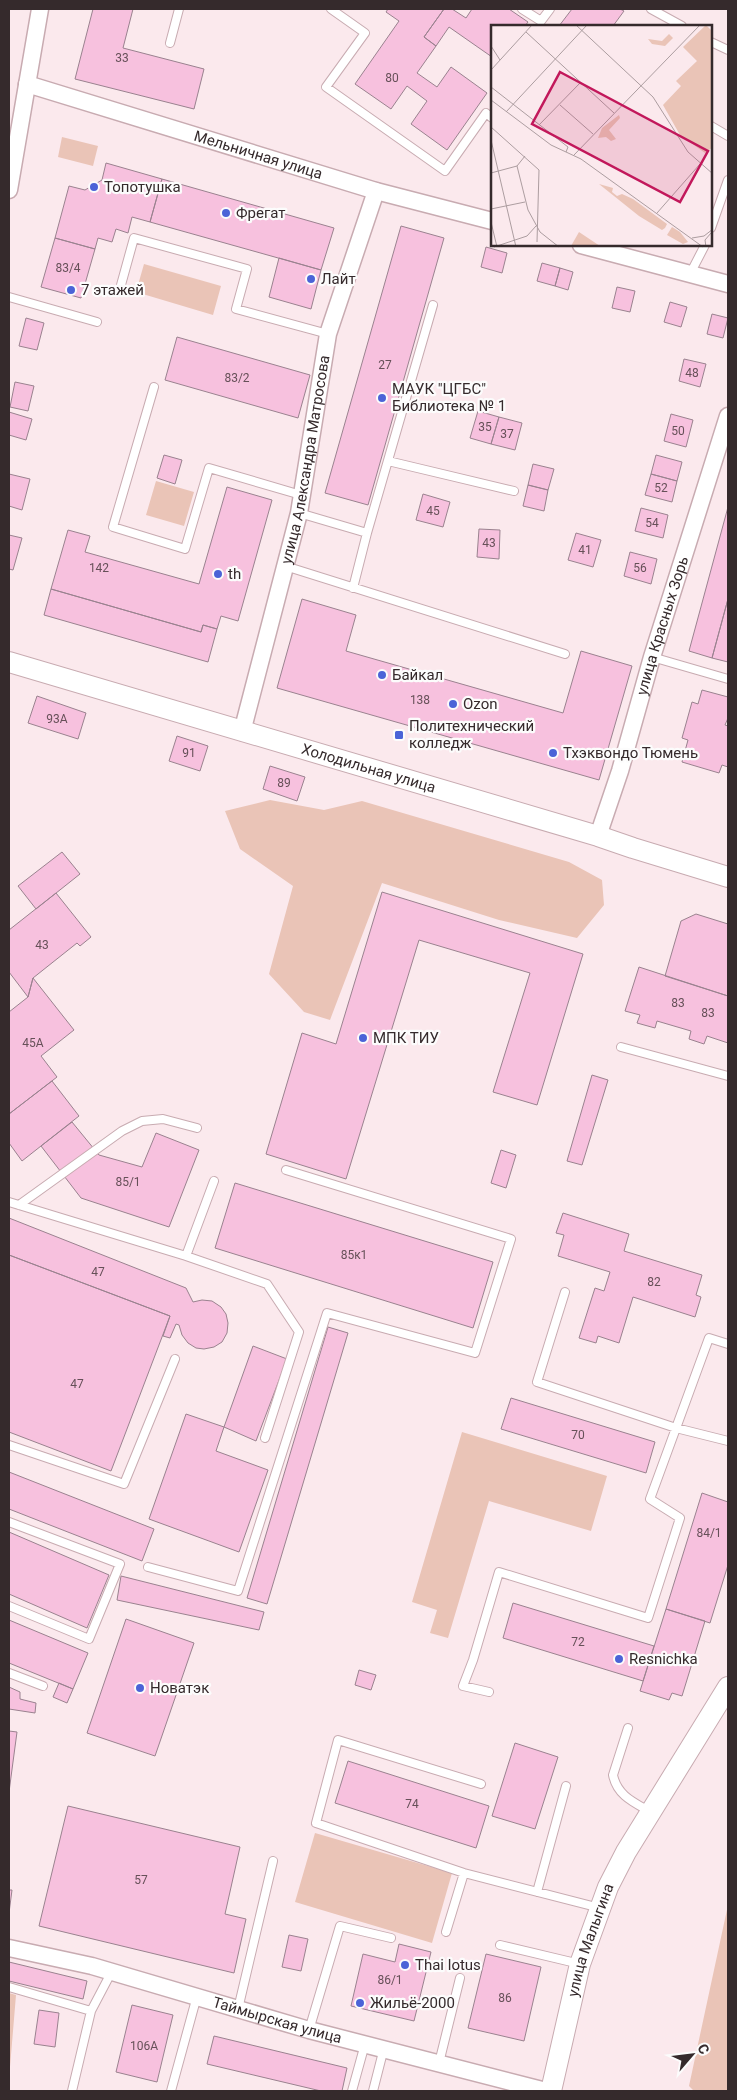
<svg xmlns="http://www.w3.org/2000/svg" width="737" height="2100" viewBox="0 0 737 2100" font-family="Roboto,sans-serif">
  <rect width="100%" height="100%" fill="#fbe9ed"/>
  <!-- green -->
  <path fill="#eac4b7" d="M62,137L98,146L93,166L58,157Z
    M144,264L221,286L213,315L136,292Z
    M156,481L194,492L184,526L146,515Z
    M270,800L324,810L362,801L569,862L602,880L604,905L577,938L499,920L382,883L330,1020L304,1012L269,974L293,886L240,849L225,811Z
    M462,1432L607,1476L591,1531L489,1501L448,1638L430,1633L437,1610L412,1602Z
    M315,1833L452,1873L432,1943L295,1902Z
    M728,1905V2091H694L689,2086Z
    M9,1993L16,1995L10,2067H9Z"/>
  <!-- building -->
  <path fill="#f7c1de" stroke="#9a828f" d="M93,9H133L123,48L204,69L194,109L75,79Z
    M388,9H444L424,37L436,46L417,73L437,87L451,67L487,93L447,150L411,124L427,101L407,86L391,109L355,84L399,21L386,12Z
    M444,9H452L466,18L472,9H509L528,22L525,26H492V57L449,27L436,46L424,37Z
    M572,9H620L624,11L613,26H559Z
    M106,163L162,179L150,222L132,217L128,233L116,229L112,242L98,238L95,249L55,238L69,186L85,190L102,180Z
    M162,179L334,228L321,270L150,222Z
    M401,226L444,238L368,505L325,493Z
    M55,238L95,249L81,298L41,287Z
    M486,247L507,253L502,273L481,267Z
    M279,258L321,270L311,309L269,297Z
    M542,263L560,268L555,286L537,281Z
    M560,268L573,272L568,290L555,286Z
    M617,287L635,291L630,312L612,308Z
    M670,302L687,307L681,327L664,322Z
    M712,314L728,318L723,338L707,334Z
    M26,318L44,323L37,350L19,346Z
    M177,337L310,375L298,418L165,380Z
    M684,359L706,364L700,387L679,381Z
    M15,382L34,386L28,411L10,407Z
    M478,411L499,417L491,444L470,438Z
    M9,412L32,419L26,440L9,435Z
    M671,414L693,420L686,447L664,441Z
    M499,417L522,423L515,450L491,444Z
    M164,455L182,460L175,484L157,478Z
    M656,455L682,462L677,481L651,474Z
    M533,464L554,469L548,490L528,485Z
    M9,474L30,479L22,510L9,506Z
    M651,474L677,481L672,502L645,495Z
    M528,485L548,490L544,511L523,506Z
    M227,487L272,500L238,621L221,616L217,629L203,625L201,632L51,589L68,530L90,536L85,552L199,584Z
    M423,494L450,502L443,527L416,520Z
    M728,507V599L712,658L689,651Z
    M641,508L668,515L663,538L635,531Z
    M479,529L500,530L499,559L477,557Z
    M576,533L601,540L593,567L568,560Z
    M9,535L22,538L13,570L9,569Z
    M630,552L657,559L651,584L624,576Z
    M51,589L201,632L203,625L217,629L208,662L44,615Z
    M302,599L356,615L346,651L563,713L581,651L632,666L599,780L277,688Z
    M728,599V662L712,658Z
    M702,690L728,697V718L725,725L728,726V767L722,765L719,773L682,762L688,740L682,738L692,702L698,704Z
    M37,696L86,713L78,739L28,723Z
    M177,736L208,746L200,771L169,761Z
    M270,766L305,777L297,801L263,789Z
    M62,852L80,874L36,909L18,886Z
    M382,892L583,954L537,1105L493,1092L530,973L419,940L346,1179L266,1154L302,1033L336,1044Z
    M56,893L91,937L80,946L77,943L33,978L28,997L9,972V930Z
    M696,914L728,924V996L665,976L681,921Z
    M639,967L728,996V1043L707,1036L704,1044L689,1039L691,1031L657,1021L655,1028L637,1023L640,1015L625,1011Z
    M33,978L74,1030L41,1056L57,1077L9,1114V1012L28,997Z
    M592,1075L608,1080L582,1165L567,1161Z
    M52,1081L79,1116L22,1161L9,1143V1114Z
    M72,1122L99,1155L142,1167L156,1133L199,1150L169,1227L81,1198L41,1146Z
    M501,1150L516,1155L506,1188L491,1183Z
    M235,1183L493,1262L473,1328L215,1248Z
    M563,1213L629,1234L624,1251L702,1275L696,1295L701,1297L695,1317L633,1297L619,1343L598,1336L596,1343L579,1338L595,1288L604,1291L610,1272L558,1256L564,1235L556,1233Z
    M9,1218L186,1288L193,1302L202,1300L212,1301L221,1307L226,1314L228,1323L227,1333L222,1342L214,1347L204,1349L196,1348L188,1343L182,1335L179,1325L176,1324L170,1338L163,1336L170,1316L9,1255Z
    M9,1255L170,1316L111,1471L9,1432Z
    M328,1327L348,1333L267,1604L247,1598Z
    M253,1346L287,1359L256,1441L224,1427Z
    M511,1398L655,1442L646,1473L501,1429Z
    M186,1414L224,1427L216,1451L268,1470L239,1552L149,1519Z
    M9,1472L154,1529L142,1561L9,1509Z
    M702,1493L728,1502V1565L710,1623L666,1609Z
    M9,1532L109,1575L87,1628L9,1594Z
    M121,1576L264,1612L259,1630L117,1600Z
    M513,1603L654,1646L643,1681L503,1638Z
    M666,1609L705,1621L682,1696L672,1693L669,1700L640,1691Z
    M126,1619L194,1643L155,1756L87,1733Z
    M9,1620L88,1653L73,1689L9,1663Z
    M359,1670L376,1675L371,1690L355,1685Z
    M59,1683L73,1689L67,1703L53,1697Z
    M9,1687L20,1692V1699L36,1703L35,1713L9,1709Z
    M9,1731L17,1732L9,1792Z
    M515,1743L558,1757L535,1829L492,1816Z
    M348,1761L489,1806L476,1848L335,1803Z
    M68,1806L240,1847L225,1914L246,1919L234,1973L39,1926Z
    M9,1890H12L9,1913Z
    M289,1935L308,1939L301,1971L282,1967Z
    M399,1944L431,1952L414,2021L351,2006L363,1954L395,1962Z
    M486,1954L541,1967L524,2041L468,2028Z
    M9,1962L87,1981L83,1999L9,1981Z
    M132,2005L173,2015L157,2082L116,2072Z
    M39,2010L59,2013L55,2047L34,2044Z
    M214,2036L347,2068L342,2091H321L207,2064Z"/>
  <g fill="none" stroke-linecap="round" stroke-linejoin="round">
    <!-- service casing -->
    <g stroke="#c8abb1" stroke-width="10">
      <path id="service" d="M331,9L365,33L326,87L445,171L486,113L492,118
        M522,9L541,21L550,9
        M651,9L682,26
        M711,42L728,50
        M170,43L179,9
        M711,126L728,136
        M711,228L728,180
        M690,274L705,245
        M121,285L134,238L247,269L236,309L328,334
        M9,297L97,322
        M154,387L113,527L185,549L209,468L301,495
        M388,461L514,491
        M299,513L367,533L433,305
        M285,566L565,654
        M353,588L367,533
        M652,657L728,679
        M621,1047L728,1076
        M9,1202L186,1256L214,1181
        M19,1205L122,1131L142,1121L163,1119L197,1128
        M186,1256L267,1284L299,1332L265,1438
        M565,1292L537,1382L676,1428L728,1441
        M9,1445L124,1484L175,1359
        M9,1522L120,1564L89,1639L9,1606
        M148,1567L238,1591L327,1313L475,1353L511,1239L286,1170
        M9,1673L43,1686
        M489,1692L463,1686L473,1660L499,1572L648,1618L680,1518L650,1499L709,1338L728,1344
        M628,1728L613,1775C617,1795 633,1802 649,1811
        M481,1784L338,1740L316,1823L464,1873L600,1908
        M537,1892L566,1786
        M446,1932L464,1873
        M500,1945L580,1964
        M9,1987L91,2011
        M238,2009L273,1861
        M309,2030L340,1926L391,1938
        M439,2063L460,1978
        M72,2091L91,2011L111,1973
        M171,2091L197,1996
        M352,2091L365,2044
        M373,2091L384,2048"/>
    </g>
    <!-- minor casing -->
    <g stroke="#c8abb1" stroke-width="19">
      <g id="minor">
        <path id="s1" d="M27,84L376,191L492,221"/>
        <path d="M9,190L40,9"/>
        <path d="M581,245L728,284"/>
        <path id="s2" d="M242,732L299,513L328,334L376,191"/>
        <path id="s3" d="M598,836L620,771L652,657L728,416"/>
        <path id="s4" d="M9,1948L92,1966L309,2030L546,2091"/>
      </g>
    </g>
    <!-- tertiary casing -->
    <g stroke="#c8abb1" stroke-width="22">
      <g id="tertiary">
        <path id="s5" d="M9,662L598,836L633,848L728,877"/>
        <path id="s6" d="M551,2091L580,1964L608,1887L626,1852L728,1687"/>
      </g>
    </g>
    <!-- service -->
    <use href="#service" stroke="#fff" stroke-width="8"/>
    <!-- minor -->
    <use href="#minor" stroke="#fff" stroke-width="16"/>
    <!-- tertiary -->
    <use href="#tertiary" stroke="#fff" stroke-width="20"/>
  </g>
  <!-- markers -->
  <g fill="#4b63d7" stroke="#fcfcfc" stroke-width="2">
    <circle cx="94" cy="187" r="5"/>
    <circle cx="226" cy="213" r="5"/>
    <circle cx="311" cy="279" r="5"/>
    <circle cx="71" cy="290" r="5"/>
    <circle cx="382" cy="398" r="5"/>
    <circle cx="218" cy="574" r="5"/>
    <circle cx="382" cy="675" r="5"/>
    <circle cx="453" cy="704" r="5"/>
    <rect x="394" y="730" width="10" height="10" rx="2.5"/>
    <circle cx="553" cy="753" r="5"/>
    <circle cx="363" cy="1038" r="5"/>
    <circle cx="619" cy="1659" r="5"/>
    <circle cx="140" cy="1688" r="5"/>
    <circle cx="405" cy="1965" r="5"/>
    <circle cx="360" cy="2003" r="5"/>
  </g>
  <g text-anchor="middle" stroke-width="4.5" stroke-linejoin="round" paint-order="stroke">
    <!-- number labels -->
    <g font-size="12" fill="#665058">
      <text x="122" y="62">33</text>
      <text x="392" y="82">80</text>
      <text x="68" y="272">83/4</text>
      <text x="385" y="369">27</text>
      <text x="692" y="377">48</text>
      <text x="237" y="382">83/2</text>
      <text x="485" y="431">35</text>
      <text x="678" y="435">50</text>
      <text x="507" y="438">37</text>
      <text x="661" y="492">52</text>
      <text x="433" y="515">45</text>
      <text x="652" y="527">54</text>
      <text x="489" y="547">43</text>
      <text x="585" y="554">41</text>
      <text x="99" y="572">142</text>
      <text x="640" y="572">56</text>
      <text x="420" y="704">138</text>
      <text x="57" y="723">93А</text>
      <text x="189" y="757">91</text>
      <text x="284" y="787">89</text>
      <text x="42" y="949">43</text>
      <text x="678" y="1007">83</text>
      <text x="708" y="1017">83</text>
      <text x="33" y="1047">45А</text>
      <text x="128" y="1186">85/1</text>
      <text x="354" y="1259">85к1</text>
      <text x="98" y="1276">47</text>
      <text x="654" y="1286">82</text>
      <text x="77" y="1388">47</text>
      <text x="578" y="1439">70</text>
      <text x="709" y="1537">84/1</text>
      <text x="578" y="1646">72</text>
      <text x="412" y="1808">74</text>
      <text x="141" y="1884">57</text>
      <text x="390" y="1984">86/1</text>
      <text x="505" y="2002">86</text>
      <text x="144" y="2050">106А</text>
    </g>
    <!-- street labels -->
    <g font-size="15" fill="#352a2c" stroke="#fcfcfc">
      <text dy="5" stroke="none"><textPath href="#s1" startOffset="242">Мельничная улица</textPath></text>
      <text dy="5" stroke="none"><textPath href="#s2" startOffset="280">улица Александра Матросова</textPath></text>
      <text dy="5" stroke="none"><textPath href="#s3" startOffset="220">улица Красных Зорь</textPath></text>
      <text dy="5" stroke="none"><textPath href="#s5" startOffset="375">Холодильная улица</textPath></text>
      <text dy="5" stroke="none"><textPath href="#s6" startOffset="156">улица Малыгина</textPath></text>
      <text dy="5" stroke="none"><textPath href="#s4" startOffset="278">Таймырская улица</textPath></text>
    </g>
    <!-- poi labels -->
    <g font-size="15" fill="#352a2c" stroke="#fcfcfc" text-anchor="start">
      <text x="104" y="192">Топотушка</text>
      <text x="236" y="218">Фрегат</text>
      <text x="321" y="284">Лайт</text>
      <text x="81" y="295">7 этажей</text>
      <text x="392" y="394">МАУК "ЦГБС"<tspan x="392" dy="17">Библиотека № 1</tspan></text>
      <text x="228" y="579">th</text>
      <text x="392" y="680">Байкал</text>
      <text x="463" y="709">Ozon</text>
      <text x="409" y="731">Политехнический<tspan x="409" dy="17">колледж</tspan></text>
      <text x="563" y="758">Тхэквондо Тюмень</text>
      <text x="373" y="1043">МПК ТИУ</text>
      <text x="629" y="1664">Resnichka</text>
      <text x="150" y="1693">Новатэк</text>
      <text x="415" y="1970">Thai lotus</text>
      <text x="370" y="2008">Жильё-2000</text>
    </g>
  </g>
  <!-- overview -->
  <g transform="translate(491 25)">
    <rect width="221" height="221" fill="#fbe9ed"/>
    <path d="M215,0L221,6L222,122L214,128L189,110L172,80L190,61L185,56L206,36L192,22ZM178,9L182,13L174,21L161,19L157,14L171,16ZM128,90L129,93L118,105L125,114L120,116L115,112L107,113L111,103ZM108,159L122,163L121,167L126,171L131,169L142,174L176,199L174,203L171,205L148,191ZM181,202L189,207L197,217L192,219L176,210ZM88,207L109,221H80Z" fill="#eac4b7"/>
    <path fill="none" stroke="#ac9da0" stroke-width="1" d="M85,0L162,72L197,127L222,149M35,7L123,88M0,21L9,35M0,45L41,0M0,62L77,122L75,127M0,75L60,120L90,134L212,222M69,80L102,109M15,87L96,0M48,100L90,57M0,102L48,145L46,217M0,115L25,222M83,130L209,0M34,131L26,141L37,185L49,207L68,222M0,148L26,141M0,184L34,177M166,188L209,139M0,197L6,222M201,213L213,211L222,204M3,222L36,211L45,201M215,222L214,215L220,208"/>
    <path fill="#c2185b" fill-opacity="0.15" stroke="#c2185b" stroke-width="2.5" d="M69,47L217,126L189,177L41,99Z"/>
    <rect width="221" height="221" fill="none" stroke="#352a2c" stroke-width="2.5"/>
  </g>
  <!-- border -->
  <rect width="737" height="2100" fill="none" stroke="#352a2c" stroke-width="20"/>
  <!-- north arrow -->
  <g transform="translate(692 2055) rotate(62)" stroke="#fcfcfc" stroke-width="4" paint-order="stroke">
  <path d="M0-4L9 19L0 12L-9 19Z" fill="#352a2c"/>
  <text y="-8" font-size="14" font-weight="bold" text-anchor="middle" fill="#352a2c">С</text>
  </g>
</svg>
